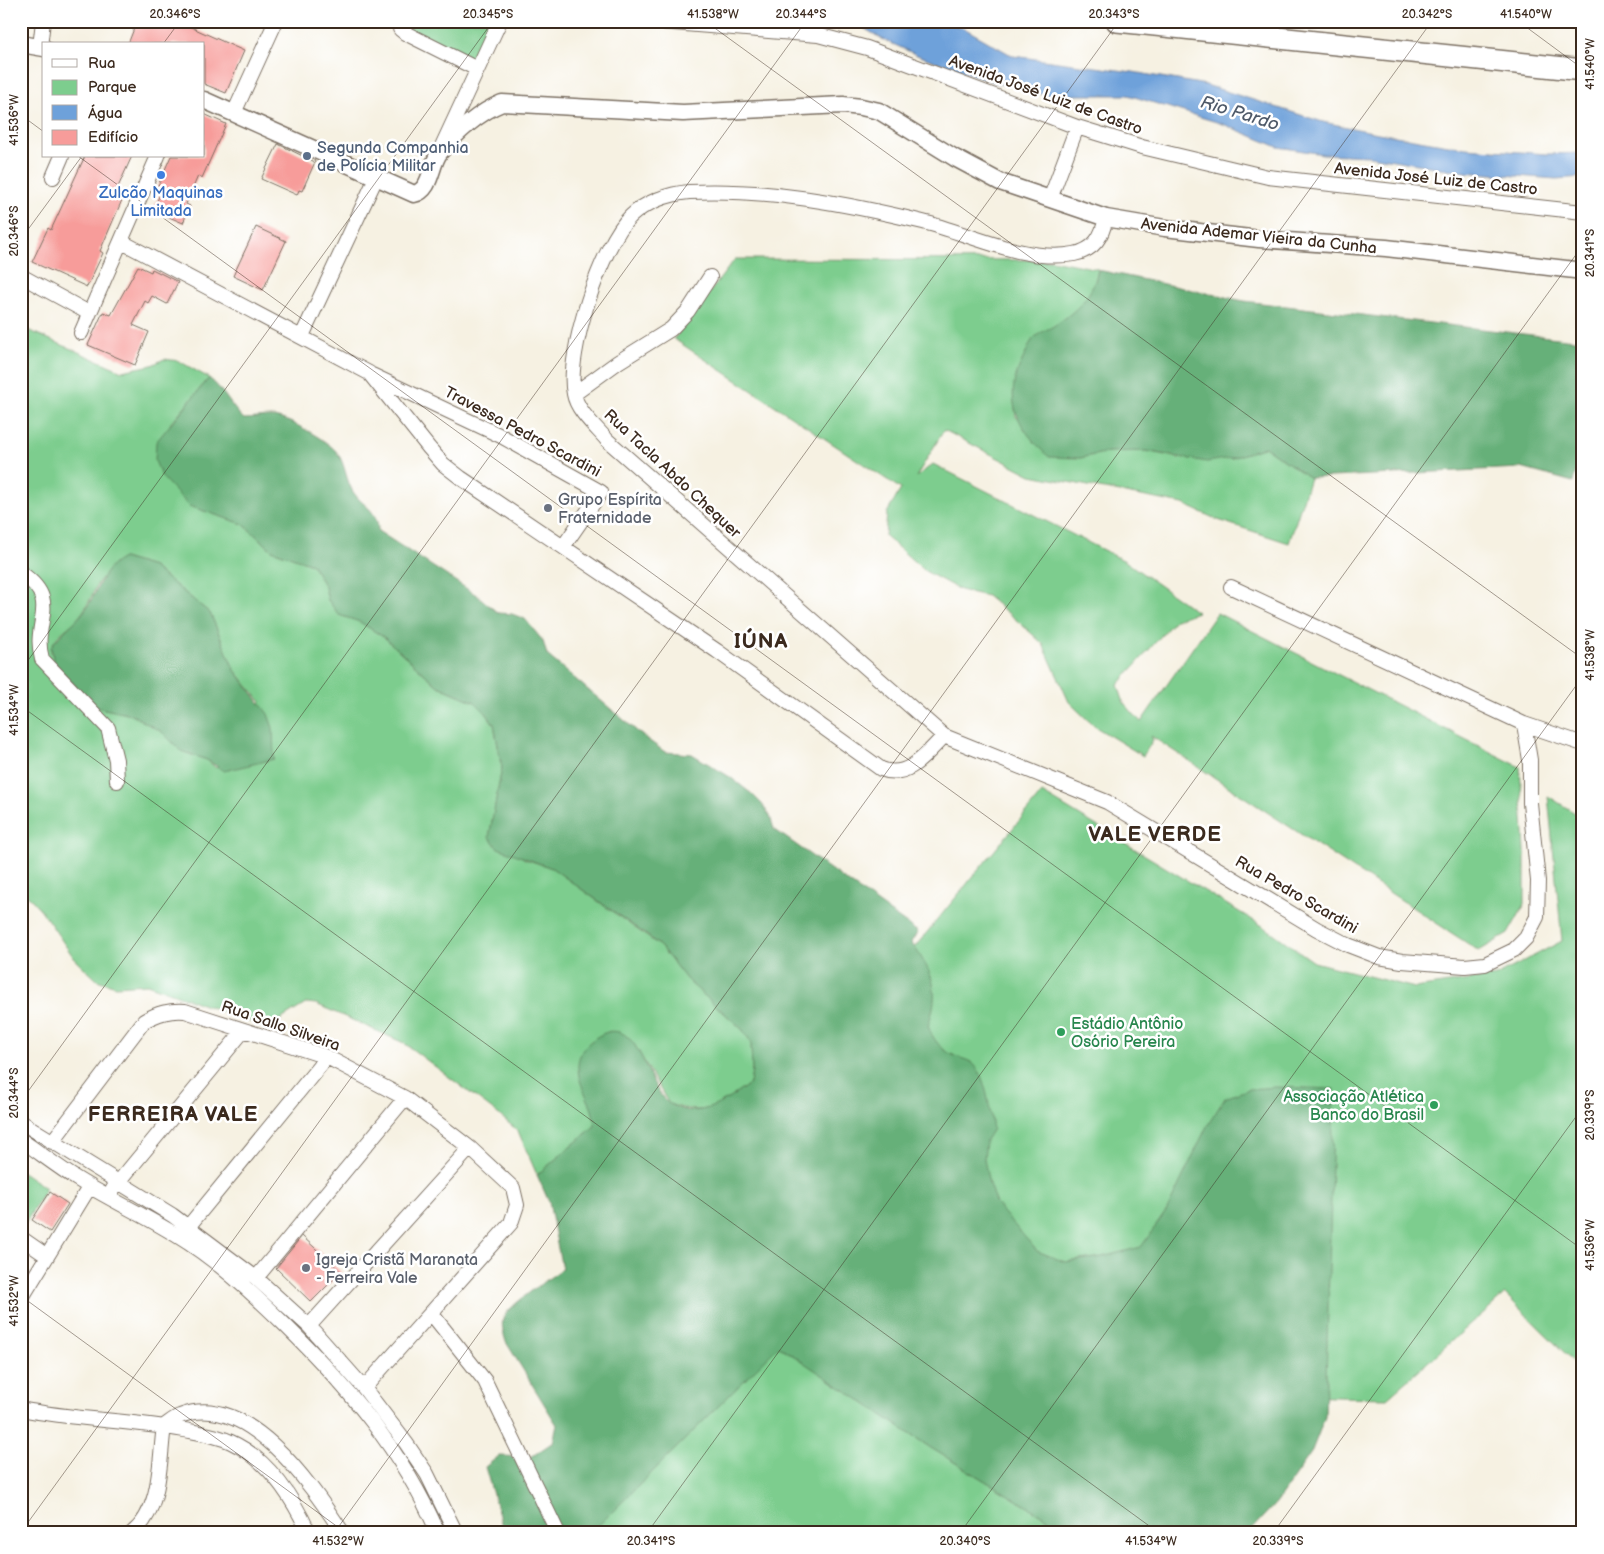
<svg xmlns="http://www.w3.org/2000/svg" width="1604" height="1554" viewBox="0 0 1604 1554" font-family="'Balsamiq Sans',sans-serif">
  <rect width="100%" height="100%" fill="#fff"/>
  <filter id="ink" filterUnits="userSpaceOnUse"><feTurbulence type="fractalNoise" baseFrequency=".02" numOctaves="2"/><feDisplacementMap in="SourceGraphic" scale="10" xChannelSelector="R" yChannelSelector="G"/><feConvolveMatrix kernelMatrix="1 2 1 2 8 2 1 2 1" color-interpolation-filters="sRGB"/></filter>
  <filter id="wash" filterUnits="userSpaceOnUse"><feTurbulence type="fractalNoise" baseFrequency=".0096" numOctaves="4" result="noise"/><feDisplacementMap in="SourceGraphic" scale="20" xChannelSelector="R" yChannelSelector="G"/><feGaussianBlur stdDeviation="1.12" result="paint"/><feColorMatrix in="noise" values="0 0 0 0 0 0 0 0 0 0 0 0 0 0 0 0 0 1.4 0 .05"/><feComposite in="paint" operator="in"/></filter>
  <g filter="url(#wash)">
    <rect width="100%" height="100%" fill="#f6f1e2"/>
    <!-- green -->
    <path fill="#7dcd8e" stroke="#5c7c56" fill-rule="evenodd" d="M408,21H491L473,59L405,28Z
      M735,259L1052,260L1098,269C1087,337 1003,322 1016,417L1080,458L1108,452L1146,451L1179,458H1232L1265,447L1310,478L1289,543L1218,520L1183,504L1031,475L944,430L916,477L933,464L1125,561L1197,612L1175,620L1118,685L1124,703L1141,722L1217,613L1520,767L1525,850V904L1508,934L1479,951L1151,736L1153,740L1143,756L1094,726L1069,702L1043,644L1020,623L987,596L960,590L925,571L885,536L887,513L901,489L674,339Z
      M21,327L122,371L152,365L164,359L179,361L209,378L170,424L189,506L243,524L272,550L312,564L325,587L328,600L339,615L360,622L385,638L438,686L475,702L486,713L494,724L502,768L489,837L525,859L552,868L660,946L687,980L742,1029L751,1042L752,1071L750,1084C718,1105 709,1118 669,1104L634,1044L610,1031C552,1055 593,1085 595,1126L537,1175L518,1131L498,1114L404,1043L316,1004L307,1003L267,1028L147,984L116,986L97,980L74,958L41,910L21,888ZM123,558L153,567L210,613L234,669L261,702L216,768L207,760L181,751L162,732L132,715L96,707L51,653C50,638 67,630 76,620C87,609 91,596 98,583C104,574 115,566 123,558Z
      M1042,793L1266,928L1314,962L1415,988L1496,976L1562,941L1548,796L1583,818V1371L1505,1294L1387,1398L1289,1396L1001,1354L758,1137Z
      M21,1171L46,1188L24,1226L21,1224Z
      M779,1345L931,1448L1071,1533H591Z"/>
    <!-- forest -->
    <path fill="#66b079" stroke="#506d4c" d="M1098,270L1244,301L1583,341V444L1573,482L1521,468L1310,478L1265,447L1232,458L1207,462L1146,451L1108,452L1080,458L1049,457C1017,427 1001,399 1024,357C1027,351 1029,344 1033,339C1037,334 1046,330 1052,327C1074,313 1093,297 1098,270Z
      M209,378C223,389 231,407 244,419C252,419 262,417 271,417C287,417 325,439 336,451C345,462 345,477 352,490C362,507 378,508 378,531L478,596L498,613L512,614L525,619L543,641L547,655L644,737L665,752L692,754L730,777L752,794L762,804L770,816L774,829L918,932L911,942C933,974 941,988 928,1026C933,1039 940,1049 953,1055C958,1058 966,1059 971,1062C986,1072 990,1112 993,1129L986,1140L984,1159L989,1184L996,1204L1037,1251L1065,1262L1102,1257L1141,1247L1167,1210L1207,1126L1225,1098L1249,1089L1276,1087L1334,1089L1325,1417L1311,1453L1276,1503L1248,1533H1071L931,1448L779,1346L591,1533H504L485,1467L499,1456L531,1457L553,1442L557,1425L506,1342C504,1335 501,1327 503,1319C507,1306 550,1278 562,1269L549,1202L537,1175L595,1126C594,1103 578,1087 578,1068C578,1058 581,1049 590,1042C640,1001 644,1089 670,1104C700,1122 726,1100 750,1084L752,1071L751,1042L742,1029L687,980L660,946L649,937L552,868L498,848L489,837L502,768L494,724L486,713L475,702L438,686L385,638L360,622L339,615L328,600L325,587L312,564L272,550L243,524L189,506L162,477L155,461L156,442Z
      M123,558L153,567L210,613L234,669L268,714L273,728L274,759L224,771L207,760L181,751L162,732L132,715L96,707L54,663L51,647C60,632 77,623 87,607C99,589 102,568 123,558Z"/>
    <!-- water -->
    <path fill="#6ea1da" stroke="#54667c" d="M852,21H939L964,28L1013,56L1133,72L1206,85L1323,122L1372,132L1466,148L1547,154L1583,153V177L1556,179L1464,172L1370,156L1323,154L1278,147L1223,124L1128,95H1045L996,83L917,55L882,39Z"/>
    <g id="blocks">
      <!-- building -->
      <path fill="#f79c9a" d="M137,21H185L184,24L244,51L226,93L204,84V44H128Z
        M204,114L226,124L202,178L198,176L186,204L190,206L183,223L153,210L161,192L156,190L171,156H204Z
        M278,144L315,162L302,191L299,190L297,195L261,179Z
        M85,156H132L114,196L122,200L100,251L103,253L87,287L32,262L48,228L51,230Z
        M256,227L286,241L263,290L233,276Z
        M138,266L151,272L152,269L178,282L167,304L152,296L148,303L145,301L133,325L149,332L135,365L88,345L103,312L111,315Z
        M50,1192L68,1204L50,1232L32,1220Z
        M302,1236L341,1272L311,1302L276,1268Z"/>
    </g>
  </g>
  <g filter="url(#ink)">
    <use href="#blocks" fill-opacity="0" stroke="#7c7063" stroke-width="1"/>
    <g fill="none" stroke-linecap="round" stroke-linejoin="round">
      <!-- minor casing -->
      <g stroke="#7c7063" stroke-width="16">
        <path id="minor" d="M400,21V29L405,33L477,69
          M648,21L818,35L867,48L1077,127L1142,147L1268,177L1583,212
          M40,47L43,21
          M234,113L276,21
          M442,146L500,21
          M53,177L62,156
          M1050,199L1077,127
          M1106,218C1102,236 1095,250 1074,254C1025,263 969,233 923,222C849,204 765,188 689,192C668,194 646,202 631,216C602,243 565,355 574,394C577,411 596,427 607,440L944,736L1107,802L1317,929L1348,945L1379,957L1402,961L1465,966L1485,964L1514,950L1526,938L1537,917L1538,881L1530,803V760L1524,724
          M122,242L369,373L429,448L443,464L461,478L717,651L881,769C908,780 926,754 944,736
          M21,276L89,313
          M81,333L158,156
          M302,336L376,178
          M372,375L501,436L601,492L563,547
          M574,394L618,362L671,329L688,311L710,277
          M21,573C63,602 31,621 42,659L108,728L116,760L117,781
          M1231,587L1524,724L1583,744
          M21,1122L172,1215L256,1278L309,1326L364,1388L406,1443L427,1474L456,1533
          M21,1140C40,1153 58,1167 77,1179C109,1199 144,1215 176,1235C216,1259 250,1291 284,1324C347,1386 403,1451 438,1533
          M52,1142L144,1021C158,1013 169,1010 185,1011L327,1057L405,1098L470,1148L513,1188L517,1205L511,1223L364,1388
          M113,1189L244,1030
          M188,1227L327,1057
          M21,1238L47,1256
          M256,1278L405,1098
          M21,1299L90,1186
          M431,1313L485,1381L558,1533
          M309,1326L470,1148
          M21,1409C75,1420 130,1420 184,1430C200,1433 216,1435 231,1442C268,1459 293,1498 309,1533
          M164,1426C169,1423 174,1418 180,1416C248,1389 312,1487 343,1533
          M132,1533C162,1510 159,1461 164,1426"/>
      </g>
      <!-- tertiary casing -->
      <g stroke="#7c7063" stroke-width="19">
        <path id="tertiary" d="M21,44L44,48
          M204,100L414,194C432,190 430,164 440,152C456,133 479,112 502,103L683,113L843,105L861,107L879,111L955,158L1000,182L1106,218L1165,228L1259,239L1386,248L1583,271"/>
      </g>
      <!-- primary casing -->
      <g stroke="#7c7063" stroke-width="24">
        <path id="primary" d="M1117,21L1583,70"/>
      </g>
      <!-- minor -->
      <use href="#minor" stroke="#fff" stroke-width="14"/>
      <!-- tertiary -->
      <use href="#tertiary" stroke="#fff" stroke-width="16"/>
      <!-- primary -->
      <use href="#primary" stroke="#fff" stroke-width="21"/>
    </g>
  </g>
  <!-- ticks -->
  <path fill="none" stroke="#3b2a1e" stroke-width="1" stroke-opacity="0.45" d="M705,21L1583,659M1518,21L1583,69M163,44L180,21M21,115L44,132M78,156L1583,1250M21,239L82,156M21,670L493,21M21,706L1159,1533M21,1101L806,21M21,1296L346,1533M21,1532L1119,21M334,1533L1432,21M647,1533L1583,245M960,1533L1583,676M1273,1533L1583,1107"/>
  <!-- markers -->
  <circle fill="#5c6f8a" stroke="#fff" stroke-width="2" cx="307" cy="156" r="5"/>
  <circle fill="#3f7fe0" stroke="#fff" stroke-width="2" cx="161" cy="175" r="5"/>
  <g fill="#6b7280" stroke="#fff" stroke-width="2">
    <circle cx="548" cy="508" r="5"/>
    <circle cx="306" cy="1268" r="5"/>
  </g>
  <g fill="#2e9e5b" stroke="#fff" stroke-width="2">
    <circle cx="1061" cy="1032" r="5"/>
    <circle cx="1434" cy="1105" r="5"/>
  </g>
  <g text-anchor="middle" stroke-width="5" stroke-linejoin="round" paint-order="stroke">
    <!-- street labels -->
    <g font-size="16" fill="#3b2a1e" stroke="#fff">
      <text transform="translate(1046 94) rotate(20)" y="6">Avenida José Luiz de Castro</text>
      <text transform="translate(1436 178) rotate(6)" y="6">Avenida José Luiz de Castro</text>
      <text transform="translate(1259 235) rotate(6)" y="6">Avenida Ademar Vieira da Cunha</text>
      <text transform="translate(523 431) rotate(28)" y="6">Travessa Pedro Scardini</text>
      <text transform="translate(673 473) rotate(43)" y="6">Rua Tacla Abdo Chequer</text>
      <text transform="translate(1297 894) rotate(30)" y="6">Rua Pedro Scardini</text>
      <text transform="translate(281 1025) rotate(19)" y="6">Rua Sallo Silveira</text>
    </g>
    <!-- service labels -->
    <g font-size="16" fill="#4e5e75" stroke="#fff" text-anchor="start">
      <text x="317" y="153">Segunda Companhia<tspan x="317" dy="18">de Polícia Militar</tspan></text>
    </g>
    <!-- shop labels -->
    <g font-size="16" fill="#366cbe" stroke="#fff">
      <text x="161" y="198">Zulcão Maquinas<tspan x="161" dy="18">Limitada</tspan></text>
    </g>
    <!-- worship labels -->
    <g font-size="16" fill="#5b616d" stroke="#fff" text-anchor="start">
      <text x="558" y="505">Grupo Espírita<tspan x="558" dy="18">Fraternidade</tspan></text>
      <text x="316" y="1265">Igreja Cristã Maranata<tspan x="316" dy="18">- Ferreira Vale</tspan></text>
    </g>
    <!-- leisure labels -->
    <g font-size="16" fill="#27864d" stroke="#fff" text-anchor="start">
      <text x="1071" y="1029">Estádio Antônio<tspan x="1071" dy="18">Osório Pereira</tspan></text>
      <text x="1424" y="1102" text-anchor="end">Associação Atlética<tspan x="1424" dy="18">Banco do Brasil</tspan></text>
    </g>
    <!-- water labels -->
    <g font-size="18" font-style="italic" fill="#4f5a69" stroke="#fff">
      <text transform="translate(1240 113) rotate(17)" y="6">Rio Pardo</text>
    </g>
    <!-- district labels -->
    <g font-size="21" font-weight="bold" letter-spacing="1" fill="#3b2a1e" stroke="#fff">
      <text x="761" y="648">IÚNA</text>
      <text x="1155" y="841">VALE VERDE</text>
      <text x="173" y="1121">FERREIRA VALE</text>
    </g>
  </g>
  <!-- margin -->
  <rect width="1604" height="1554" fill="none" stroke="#fff" stroke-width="55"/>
  <!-- legend -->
  <rect x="42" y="42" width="162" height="115" fill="#ffffff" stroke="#b1aaa5"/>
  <rect x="52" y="59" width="25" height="8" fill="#ffffff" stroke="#b1aaa5"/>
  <text x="88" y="68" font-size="15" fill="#3b2a1e">Rua</text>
  <rect x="52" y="80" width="25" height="15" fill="#7dcd8e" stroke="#b1aaa5"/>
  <text x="88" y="92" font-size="15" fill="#3b2a1e">Parque</text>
  <rect x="52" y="105" width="25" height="15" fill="#6ea1da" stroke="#b1aaa5"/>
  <text x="88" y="118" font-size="15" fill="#3b2a1e">Água</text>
  <rect x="52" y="130" width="25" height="15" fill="#f79c9a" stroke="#b1aaa5"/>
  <text x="88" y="142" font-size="15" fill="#3b2a1e">Edifício</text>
  <rect x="28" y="28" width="1548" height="1498" fill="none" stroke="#3b2a1e" stroke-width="2"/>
  <g font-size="12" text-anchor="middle" fill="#3b2a1e">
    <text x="175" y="18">20.346°S</text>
    <text x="488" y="18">20.345°S</text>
    <text x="713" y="18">41.538°W</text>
    <text x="801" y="18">20.344°S</text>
    <text x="1114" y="18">20.343°S</text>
    <text x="1427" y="18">20.342°S</text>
    <text x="1526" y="18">41.540°W</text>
    <text transform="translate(1590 64) rotate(-90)" y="4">41.540°W</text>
    <text transform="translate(14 120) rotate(-90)" y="4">41.536°W</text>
    <text transform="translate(14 231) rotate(-90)" y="4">20.346°S</text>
    <text transform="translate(1590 253) rotate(-90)" y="4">20.341°S</text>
    <text transform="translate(1590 655) rotate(-90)" y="4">41.538°W</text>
    <text transform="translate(14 710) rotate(-90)" y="4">41.534°W</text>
    <text transform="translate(14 1093) rotate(-90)" y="4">20.344°S</text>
    <text transform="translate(1590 1115) rotate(-90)" y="4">20.339°S</text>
    <text transform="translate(1590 1245) rotate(-90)" y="4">41.536°W</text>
    <text transform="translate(14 1301) rotate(-90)" y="4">41.532°W</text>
    <text x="338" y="1545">41.532°W</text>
    <text x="651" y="1545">20.341°S</text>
    <text x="965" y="1545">20.340°S</text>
    <text x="1151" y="1545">41.534°W</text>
    <text x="1278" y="1545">20.339°S</text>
  </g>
</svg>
